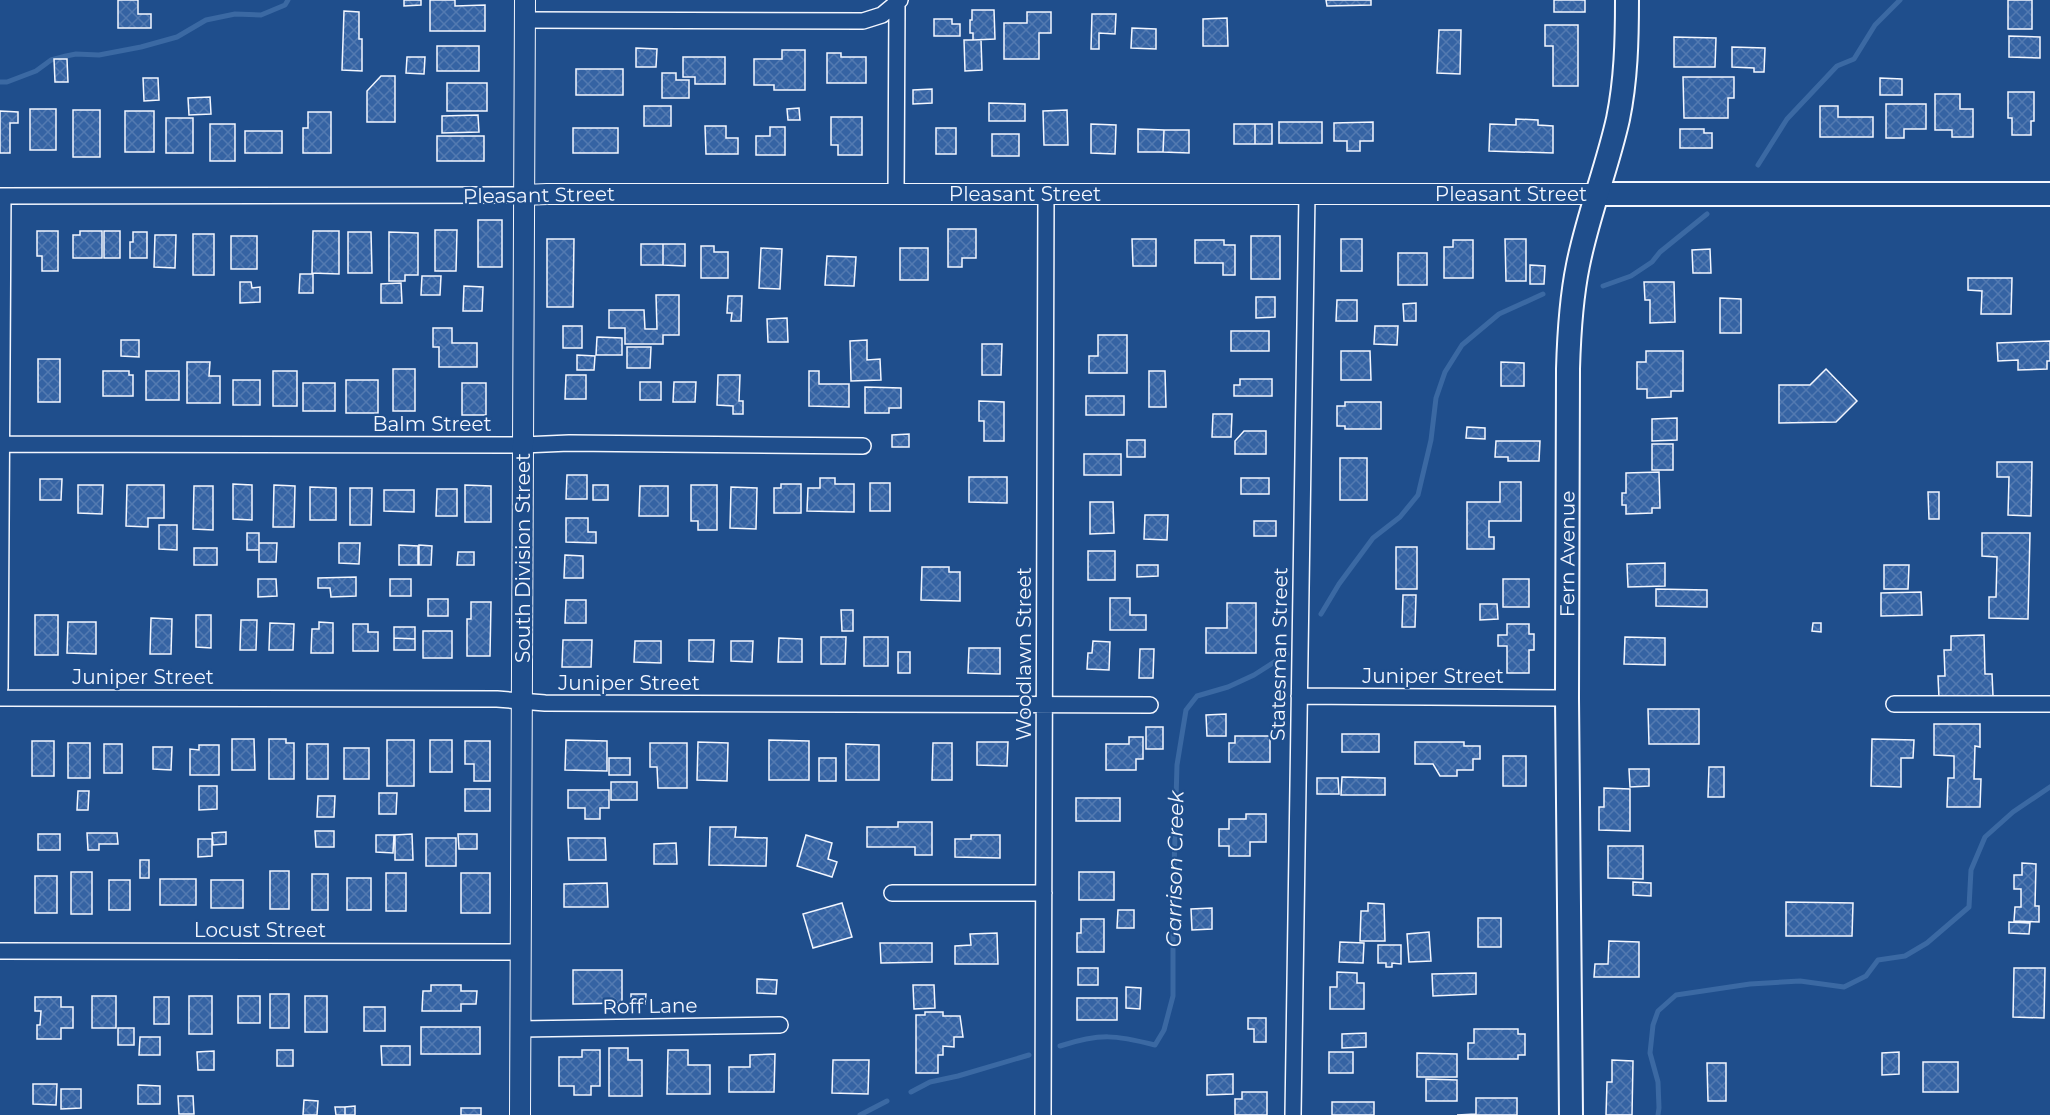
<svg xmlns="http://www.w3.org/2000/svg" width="2050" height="1115" viewBox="0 0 2050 1115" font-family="Montserrat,sans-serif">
  <defs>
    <pattern id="building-cross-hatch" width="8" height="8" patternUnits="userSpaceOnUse" patternTransform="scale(1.5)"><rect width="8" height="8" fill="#3563a3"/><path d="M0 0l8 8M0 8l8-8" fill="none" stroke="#537ab1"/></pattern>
  </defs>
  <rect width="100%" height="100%" fill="#1f4e8c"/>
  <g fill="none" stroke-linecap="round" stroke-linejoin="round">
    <!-- stream -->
    <path stroke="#3b69a3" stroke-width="5" d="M0,82H7L36,71L51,60L66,56L76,54L99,55L141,47L177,37L206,20L235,14L261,15L285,5L288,0
      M1758,165L1787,119L1837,66L1854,59L1875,25L1900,0
      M1603,286L1631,276L1652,262L1660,252L1707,214
      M1321,614L1339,584L1373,538L1400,517L1418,495L1431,440L1436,398L1445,372L1462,345L1499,314L1543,294
      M1060,1046C1101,1033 1115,1035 1155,1045L1164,1030L1173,996V905L1177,765L1186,710L1197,696L1228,687L1254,675L1287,654
      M911,1092L930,1082L958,1076L1029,1055
      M860,1115L887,1101
      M1658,1115L1659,1108L1658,1082L1650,1053L1653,1025L1658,1011L1676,995L1750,984L1800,981L1844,987L1866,976L1878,960L1905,956L1927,943L1969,907L1971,870L1985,837L2013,812L2050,787"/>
  </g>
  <!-- building -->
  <path fill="url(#building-cross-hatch)" stroke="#f2f6ff" stroke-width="1.5" d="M118,0H138V14H151V28H118Z
    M404,0H421V5L404,6Z
    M430,0H455V6L485,5V31H430Z
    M1326,0H1371V5L1327,6Z
    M1554,0H1585V12H1554Z
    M2008,0H2032V29H2008Z
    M972,10H994L995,39L973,40V33H970V20H972Z
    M344,11L359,12V39H362V71L342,70Z
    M1027,12H1051V33H1039V59H1004V23H1027Z
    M1092,14H1116L1115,34L1099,33V49H1091Z
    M1227,18L1228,46H1203V19Z
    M934,19H952V24H960V36H934Z
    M1545,25H1578V86H1553V46H1545Z
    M1132,28L1156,29V49L1131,48Z
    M1439,30H1461L1460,74L1437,73Z
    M2009,36L2040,37V58L2009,57Z
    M1674,37L1716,38L1715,67H1674Z
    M964,40H981L982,70L965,71Z
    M437,46H479V71H437Z
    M1732,47L1765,48L1764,72H1754V68L1732,67Z
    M636,48L657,49L656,67H636Z
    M782,50H805V90H774V85H754V59H782Z
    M827,53H841V57H866V83H827Z
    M407,57H425L424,74L406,73Z
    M683,57H725V84H695V77H683Z
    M54,59H67L68,82H55Z
    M576,69H623V95H576Z
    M662,73H676V80H689V98H662Z
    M381,76H395V122H367V91Z
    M1683,77H1734V98H1728V118H1684Z
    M143,78H158L159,100L144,101Z
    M1880,78L1902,79V95H1880Z
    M447,83H487V111H447Z
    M932,89V103L913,104V90Z
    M2008,92H2034V121H2031V135H2012V118H2008Z
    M1935,94H1960V109H1973V137H1952V130H1935Z
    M210,97L211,114L189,115L188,98Z
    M989,103L1025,104V121H989Z
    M1886,104H1926V129H1904V138H1886Z
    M644,106H671V126H644Z
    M1820,106H1838V117H1873V137H1820Z
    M799,108L800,120H788L787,109Z
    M30,109H56V150H30Z
    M73,110H100V157H73Z
    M1067,110L1068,145H1044L1043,111Z
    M0,111L18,112V123H10V153H0Z
    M125,111H154V152H125Z
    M308,112H331V153H303V128H308Z
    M478,115L479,132L442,133V116Z
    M831,117H862V155H838V145H831Z
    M166,118H193V153H166Z
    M1516,119L1538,120V125L1553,126V153L1489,151L1490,124L1516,125Z
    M1279,122H1322V143H1279Z
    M1373,122V141H1360V151H1347V141H1334V123Z
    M210,124H235V161H210Z
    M1091,124L1116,125L1115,154L1091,153Z
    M1234,124H1255V144H1234Z
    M1255,124H1272V144H1255Z
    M705,126H726V138H738V154H706Z
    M770,127H785V155H756V136H770Z
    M573,128H618V153H573Z
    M936,128H956V154H936Z
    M1138,129L1164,130L1163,152H1138Z
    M1680,129H1704V133H1712V148H1680Z
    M1164,130H1189V153L1163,152Z
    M245,131H282V153H245Z
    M992,134H1019V156H992Z
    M437,136H484V161H437Z
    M478,220H502V267H478Z
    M948,229H976V258H962V267H948Z
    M435,230H457L456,271H435Z
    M37,231H58V271H42V256H37Z
    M80,231H102V258H73V235H80Z
    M104,231H120V258H104Z
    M313,231H339V274L312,273Z
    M133,232H147V258H130V242H133Z
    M348,232H371L372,273H348Z
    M389,232L418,233V275H405V281H389Z
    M193,234H214V275H193Z
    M155,235H176L175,268L154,267Z
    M231,236H257V269H231Z
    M1251,236H1280V279H1251Z
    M547,239H574L573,307H547Z
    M1132,239H1156V266H1133Z
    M1341,239H1362V271H1341Z
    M1505,239H1526V281H1506Z
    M1195,240H1224V245H1235V275H1223V263H1195Z
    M1453,240H1473V278H1444V247H1453Z
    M641,244H663V265H641Z
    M663,244H685V266L663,265Z
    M701,246H714V252H728V278H701Z
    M761,248L782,249L780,289L759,288Z
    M900,248H928V280H900Z
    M1710,249L1711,273H1693L1692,250Z
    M1398,253H1427V285H1398Z
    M827,256L856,257L854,286L825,285Z
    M1530,265L1545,266L1544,284H1530Z
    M300,274H313V293H299Z
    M422,276H441L440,295H421Z
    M1968,278H2012L2011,314H1981L1982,291L1968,290Z
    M240,282H251L252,288L260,287V302L240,303Z
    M1644,282H1674L1675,322L1650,323V300H1645Z
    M401,283L402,303H381V284Z
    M464,286L483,287L482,311H463Z
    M656,295H679V335H663V344H625V328H609V310H644L645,329H657Z
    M728,296H742L741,321H731L732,313H727Z
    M1256,297H1275V317L1256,318Z
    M1720,298L1741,299V333H1720Z
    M1337,300H1357V321H1336Z
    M1416,303V321H1404L1403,304Z
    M787,318L788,342H768L767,319Z
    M563,326H582V348H563Z
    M1375,326H1398L1397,345L1374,344Z
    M433,328H452V343H477V367H439V347H433Z
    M1231,331H1269V351H1231Z
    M1098,335H1127V373H1089V356H1098Z
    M597,337L622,338V355H596Z
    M121,340H139V357L121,356Z
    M867,340V360L880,359L881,380L851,381L850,341Z
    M2050,341V361H2047V369L2018,370V360L1998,361L1997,343Z
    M982,344H1002L1001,375H982Z
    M627,347H651L650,368H627Z
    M1341,351H1370L1371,380H1341Z
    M1646,351H1683V391H1671V397L1647,398V389H1637V362H1646Z
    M577,355L595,356L594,370H577Z
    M38,359H60V402H38Z
    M187,362H210L209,376H220V403H187Z
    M1501,362L1524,363V386H1501Z
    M393,369H415V411H393Z
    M1826,369L1857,401L1836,422L1779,423V385H1810Z
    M103,371H129V375H133V396H103Z
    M146,371H179V400H146Z
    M273,371H297V406H273Z
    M809,371H819V384H849V407L809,406Z
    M1149,371H1165L1166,407H1149Z
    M566,375H586V399H565Z
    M718,375H740L739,401H743V414H733V406L717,405Z
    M1240,379H1272V396H1234V385H1240Z
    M233,380H260V405H233Z
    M346,380H378V413H346Z
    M640,382H661V400H640Z
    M674,382H696L695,402H673Z
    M303,383H335V411H303Z
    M462,383H486V415H462Z
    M865,387L901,388V408H889V413H865Z
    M1086,396H1124V415H1086Z
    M979,401L1004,402V441H984V421H979Z
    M1345,402H1381V429H1345V426H1337V406H1345Z
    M1213,414H1232L1231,437H1212Z
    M1677,418V440L1652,441V419Z
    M1467,427L1485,428V439L1466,438Z
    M1244,431H1266V454H1235V441Z
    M909,434V447H892V435Z
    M1127,440H1145V457H1127Z
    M1496,441H1540L1539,461H1508V457H1495Z
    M1652,444H1673V470H1652Z
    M1084,454H1121V475H1084Z
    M1340,458H1367V500H1340Z
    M1997,462H2032L2031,516L2008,515L2009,477H1997Z
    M1659,472L1660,508H1652V513L1626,514V505H1622V493H1626V473Z
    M567,475H587V499H566Z
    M969,477H1007V503L969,502Z
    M820,478H835V484H854V512L807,511L808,488H820Z
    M1241,478H1269V494H1241Z
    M40,479H62L61,500H40Z
    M1500,482H1521V521H1489V537H1494V549H1467V502H1500Z
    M870,483H890V511H870Z
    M233,484L252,485V520L233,519Z
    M781,484H801V513H774V488H781Z
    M78,485H103L102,514L78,513Z
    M127,485H164V518H148V527L126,526Z
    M274,485L295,486L294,527H273Z
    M465,485L491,486V522H465Z
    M593,485H608V500H593Z
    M691,485H717V530H698V521H691Z
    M194,486H213V530L193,529Z
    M640,486H668V516H639Z
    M310,487L336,488V520H310Z
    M731,487L757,488L756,529L730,528Z
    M350,488H372L371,525H350Z
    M437,489H457V516H436Z
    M384,490H414V512L384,511Z
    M1928,492H1939V519H1929Z
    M1090,502H1113L1114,533L1090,534Z
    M1145,515H1168L1167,540L1144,539Z
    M566,518H588V532H596V543L566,542Z
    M1254,521H1276V536H1254Z
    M159,525H177V550L159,549Z
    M247,533H259V550H247Z
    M1982,533H2030L2028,619L1989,618V597H1996L1997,557L1982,556Z
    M259,543H277L276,562H259Z
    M339,543H360L359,564L339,563Z
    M399,545L418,546V565H399Z
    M419,545L432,546L431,565H419Z
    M1396,547H1417V589H1396Z
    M194,548H217V565H194Z
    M1088,551H1115V580H1088Z
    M458,552H474V565H457Z
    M565,555L583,556V578H564Z
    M1665,563V586L1628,587L1627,564Z
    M1137,565H1158V576L1137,577Z
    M1884,565H1909L1908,589H1884Z
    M922,567H949V572H960V601L921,600Z
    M356,577V596L331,597L330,588H318V578Z
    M258,579H276L277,596L258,597Z
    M390,579H411V596H390Z
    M1503,579H1529V607H1503Z
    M1656,589L1707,590V607L1656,606Z
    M1921,592L1922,615L1881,616V593Z
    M1403,595H1416L1415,627H1402Z
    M1110,598H1130V615H1146V630H1110Z
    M428,599H448V616H428Z
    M566,600H586V623H565Z
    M471,602H491L490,656H467V619H471Z
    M1227,603H1256V653H1206V628H1227Z
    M1480,604H1497L1498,619L1480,620Z
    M841,610H853V631H842Z
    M35,615H58V655H35Z
    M196,615H211V648L196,647Z
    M151,618L172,619L171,654H150Z
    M241,620H257L256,650H240Z
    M68,622H96V654L67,653Z
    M319,622L333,623V653H311L312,629H319Z
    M270,623L294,624L293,650H269Z
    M1813,623H1821V632L1812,631Z
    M353,624H368V632H378V651H353Z
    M1507,624H1529V634H1534V650H1529V673H1507V646H1498V635H1507Z
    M394,627H415V639L394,638Z
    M423,631H452V658H423Z
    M1984,635L1985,674H1992L1993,696L1939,698L1938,676H1945L1944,650H1951V636Z
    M821,637H846L845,664H821Z
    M864,637H888V666H864Z
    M1625,637L1665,638V665L1624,664Z
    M394,638L415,639V650H394Z
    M779,638L802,639V662H778Z
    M563,640H592L591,667H562Z
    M689,640H714L713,662L689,661Z
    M635,641H661V663L634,662Z
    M731,641H753L752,662L731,661Z
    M1093,641L1110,642L1109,670L1087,669L1088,653H1092Z
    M969,648H1000V674L968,673Z
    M1140,649H1154L1153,678H1139Z
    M898,652H910V673H898Z
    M1648,709H1699V744H1649Z
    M1226,714V736H1207L1206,715Z
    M1934,724H1980V747L1975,746L1974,779H1981L1980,807H1947L1948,778H1954V756L1934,755Z
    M1146,727H1163V749H1146Z
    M1342,734H1379V752H1342Z
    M1235,736H1270V762H1229V743H1235Z
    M1129,737H1143V759H1136V770H1106V744H1129Z
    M232,739H254L255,770H232Z
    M269,739H286V743H294V779H269Z
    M1872,739L1914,740L1913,758H1901V787L1871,786Z
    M387,740H414V786H387Z
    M430,740H452V772H430Z
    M566,740L607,741V771L565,770Z
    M769,740L809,741V780H769Z
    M32,741H54V776H32Z
    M465,741H490V781H474V764H465Z
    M698,742L728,743L727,781L697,780Z
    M977,742H1008L1007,766L977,765Z
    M1415,742H1464V746H1480V759H1473V770H1457V776H1440L1433,764H1415Z
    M68,743H90V778H68Z
    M650,743H687V788H658L657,767H650Z
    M933,743H952V780H932Z
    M104,744H122V773H104Z
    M307,744H328V779H307Z
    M846,744L879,745V780H846Z
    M199,745H219V775H190V749L199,750Z
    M153,747H172L171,770L153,769Z
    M344,748H369V779H344Z
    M1503,756H1526V786H1503Z
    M609,758H630V775H609Z
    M819,758H836V781H819Z
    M1709,767H1724V797H1708Z
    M1629,769H1649V786L1630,787Z
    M1342,777L1385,778V795H1341Z
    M1317,778H1338L1339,794H1317Z
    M611,782H637V800H611Z
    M199,786H217V809L199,810Z
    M1604,788L1630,789V831L1599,830V807H1604Z
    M465,789H490V811H465Z
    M568,790H609V808H600V819H585V808H568Z
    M78,791H89L88,810H77Z
    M379,793H397L396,814H379Z
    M318,796H335L334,817H317Z
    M1076,798H1120V821H1076Z
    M1246,814H1266V842H1250V856H1229V846H1219V829H1229V819H1246Z
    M898,822H932V855H915V847H867V827H898Z
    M710,827H736L735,837L767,838L766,866L709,865Z
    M315,831H334V847H316Z
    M226,832V844L213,845L212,833Z
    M87,833H117L118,844H99V850H88Z
    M38,834H60V850H38Z
    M412,834L413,860H395V835Z
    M458,834H477V849H459Z
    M376,835H394L393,853L376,852Z
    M806,835L832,843L828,859L837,862L832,877L797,866Z
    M971,835H1000V858L955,857V839H971Z
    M426,838H456V866H426Z
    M568,838H605L606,860H569Z
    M198,839H212V856L198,857Z
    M676,843L677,864H654V844Z
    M1608,846H1643V879L1608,878Z
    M140,860H149V878H140Z
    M2022,863L2036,864L2035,906H2039V922L2014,921L2015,907H2021V889H2014V875H2022Z
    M270,871H289V909H270Z
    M71,872H92V914H71Z
    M1079,872H1114V900H1079Z
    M386,873H406V911H386Z
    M461,873H490V913H461Z
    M312,874H328V910H312Z
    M35,876H57V913H35Z
    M347,878H371V910H347Z
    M160,879H196V905H160Z
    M109,880H130V910H109Z
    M211,880H243V908H211Z
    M1633,882L1651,883V896L1633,895Z
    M607,883L608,907H564V884Z
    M1786,902L1853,903L1852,936H1786Z
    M842,903L852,937L813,948L803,914Z
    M1368,903L1384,904L1385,941H1360L1361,911H1368Z
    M1212,908V929L1192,930L1191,909Z
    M1118,910H1134V928H1117Z
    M1478,918H1501V947H1478Z
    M1081,919H1104V952H1077V933H1081Z
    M2009,922L2030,923L2029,934L2009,933Z
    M1429,932L1431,961L1409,962L1407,934Z
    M997,933L998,964H955V946L971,945L970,934Z
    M1609,941L1639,942V977H1594L1595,964H1608Z
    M1340,942L1364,943L1363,963L1339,962Z
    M880,943H932V962L881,963Z
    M1378,945H1401V964L1392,963V967H1386V963H1378Z
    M1078,968H1098V985H1078Z
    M2014,968H2045L2044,1018L2013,1017Z
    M573,970H622V1003L573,1004Z
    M1337,972L1357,973V983H1364V1009H1330V987H1337Z
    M1476,973V994L1433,996L1432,974Z
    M757,979L777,980L776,994L757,993Z
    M431,985H461V991H477L476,1004H461V1011H422L423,991H431Z
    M913,985H934L935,1008L914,1009Z
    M1126,987L1141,988L1140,1009L1126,1008Z
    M270,994H289V1028H270Z
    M631,994H646L645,1004L631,1003Z
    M92,996H116V1028H92Z
    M189,996H212V1034H189Z
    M238,996H260V1023H238Z
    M305,996H327V1032H305Z
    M35,997H61V1007H73V1028H61V1039H37V1025H40L41,1011H35Z
    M154,997H169V1024H154Z
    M1077,998H1117V1020H1077Z
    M364,1007H385V1031H364Z
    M925,1012H943V1016H960L963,1037H954V1047L943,1046V1055H938V1073H916V1015H925Z
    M1248,1018H1266V1042H1254V1029H1248Z
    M421,1027H480V1054H421Z
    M118,1028H134V1045H118Z
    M1474,1029H1518V1034H1525V1055H1518V1059H1468V1043H1474Z
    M1366,1033V1047L1342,1048V1034Z
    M140,1037H160V1055H139Z
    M381,1046H410V1065H382Z
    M609,1048H628V1060H642V1096H609Z
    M277,1050H293V1066H277Z
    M582,1050H600V1086H591V1095H574V1086H559V1057H582Z
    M668,1050H688V1065H710V1094H667Z
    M214,1051V1070H198L197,1052Z
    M1329,1052H1353V1073H1329Z
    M1899,1052V1074L1882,1075V1053Z
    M1417,1053L1457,1054V1077H1417Z
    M775,1054L774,1092H729V1067H750V1055Z
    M833,1060H869L868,1094L832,1093Z
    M1612,1060L1633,1061L1632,1115H1606L1607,1082H1612Z
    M1923,1062H1958V1092H1923Z
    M1707,1063H1726V1101H1708Z
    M1233,1074V1094L1207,1095V1075Z
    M1426,1079L1457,1080V1101H1426Z
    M33,1084H57L56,1105L33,1104Z
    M138,1085L160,1086V1104H138Z
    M61,1089H81V1108L61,1109Z
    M1242,1092H1267V1115H1235V1099H1242Z
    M178,1096H193L194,1114H179Z
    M1476,1098H1517V1115H1457L1476,1114Z
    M304,1100L318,1101L317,1115H303Z
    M1332,1102H1374V1115H1332Z
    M355,1106V1115H345V1107Z
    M335,1107H345V1115H336Z
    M461,1108H481V1115H461Z"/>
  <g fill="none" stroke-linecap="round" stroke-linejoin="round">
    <!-- minor casing -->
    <g stroke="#f2f6ff" stroke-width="18">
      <path id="minor" d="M525,20L863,21L882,15L900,0
        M896,193L897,3
        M0,196L524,195
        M0,444L523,445L569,443L863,446
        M0,688L3,196
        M1299,696L1567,698
        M0,698L497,699L545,703L1150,705
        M1894,704H2050
        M892,893H1044
        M0,951L520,952
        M520,1029L780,1025
        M1043,1115L1046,193
        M1293,1115L1307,193"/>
    </g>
    <!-- tertiary casing -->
    <g stroke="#f2f6ff" stroke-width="22">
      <g id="tertiary">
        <path id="s1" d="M524,195L547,194H1597"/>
        <path d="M520,1115L525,0"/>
      </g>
    </g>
    <!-- secondary casing -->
    <g stroke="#f2f6ff" stroke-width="26">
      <g id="secondary">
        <path d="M1597,194H2050"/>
        <path id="s2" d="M1571,1115L1567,698L1568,369C1569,334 1571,299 1578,265C1588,215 1607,168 1618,119C1626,80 1627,40 1627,0"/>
      </g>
    </g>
    <!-- minor -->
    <use href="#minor" stroke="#1f4e8c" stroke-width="15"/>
    <!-- tertiary -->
    <use href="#tertiary" stroke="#1f4e8c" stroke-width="20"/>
    <!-- secondary -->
    <use href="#secondary" stroke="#1f4e8c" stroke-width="22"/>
  </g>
  <g text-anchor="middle" stroke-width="4.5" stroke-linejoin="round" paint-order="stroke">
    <!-- street labels -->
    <g font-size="20" fill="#f2f6ff" stroke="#1f4e8c">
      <text dy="7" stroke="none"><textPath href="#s1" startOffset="501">Pleasant Street</textPath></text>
      <text dy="7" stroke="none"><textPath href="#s1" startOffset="987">Pleasant Street</textPath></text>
      <text transform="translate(539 195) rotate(-1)" y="7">Pleasant Street</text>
      <text x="432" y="431">Balm Street</text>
      <text dy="7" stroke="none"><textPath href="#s2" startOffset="561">Fern Avenue</textPath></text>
      <text transform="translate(523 558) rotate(-90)" y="7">South Division Street</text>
      <text transform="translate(1024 654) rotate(-90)" y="7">Woodlawn Street</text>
      <text transform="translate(1279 654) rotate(-89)" y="7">Statesman Street</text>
      <text x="1433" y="683">Juniper Street</text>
      <text x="143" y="684">Juniper Street</text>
      <text x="629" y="690">Juniper Street</text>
      <text x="260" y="937">Locust Street</text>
      <text transform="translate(650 1006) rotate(-1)" y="7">Roff Lane</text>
    </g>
    <!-- water labels -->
    <g font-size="21" font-style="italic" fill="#f2f6ff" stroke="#1f4e8c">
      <text transform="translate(1175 869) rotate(-89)" y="7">Garrison Creek</text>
    </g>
  </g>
</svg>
